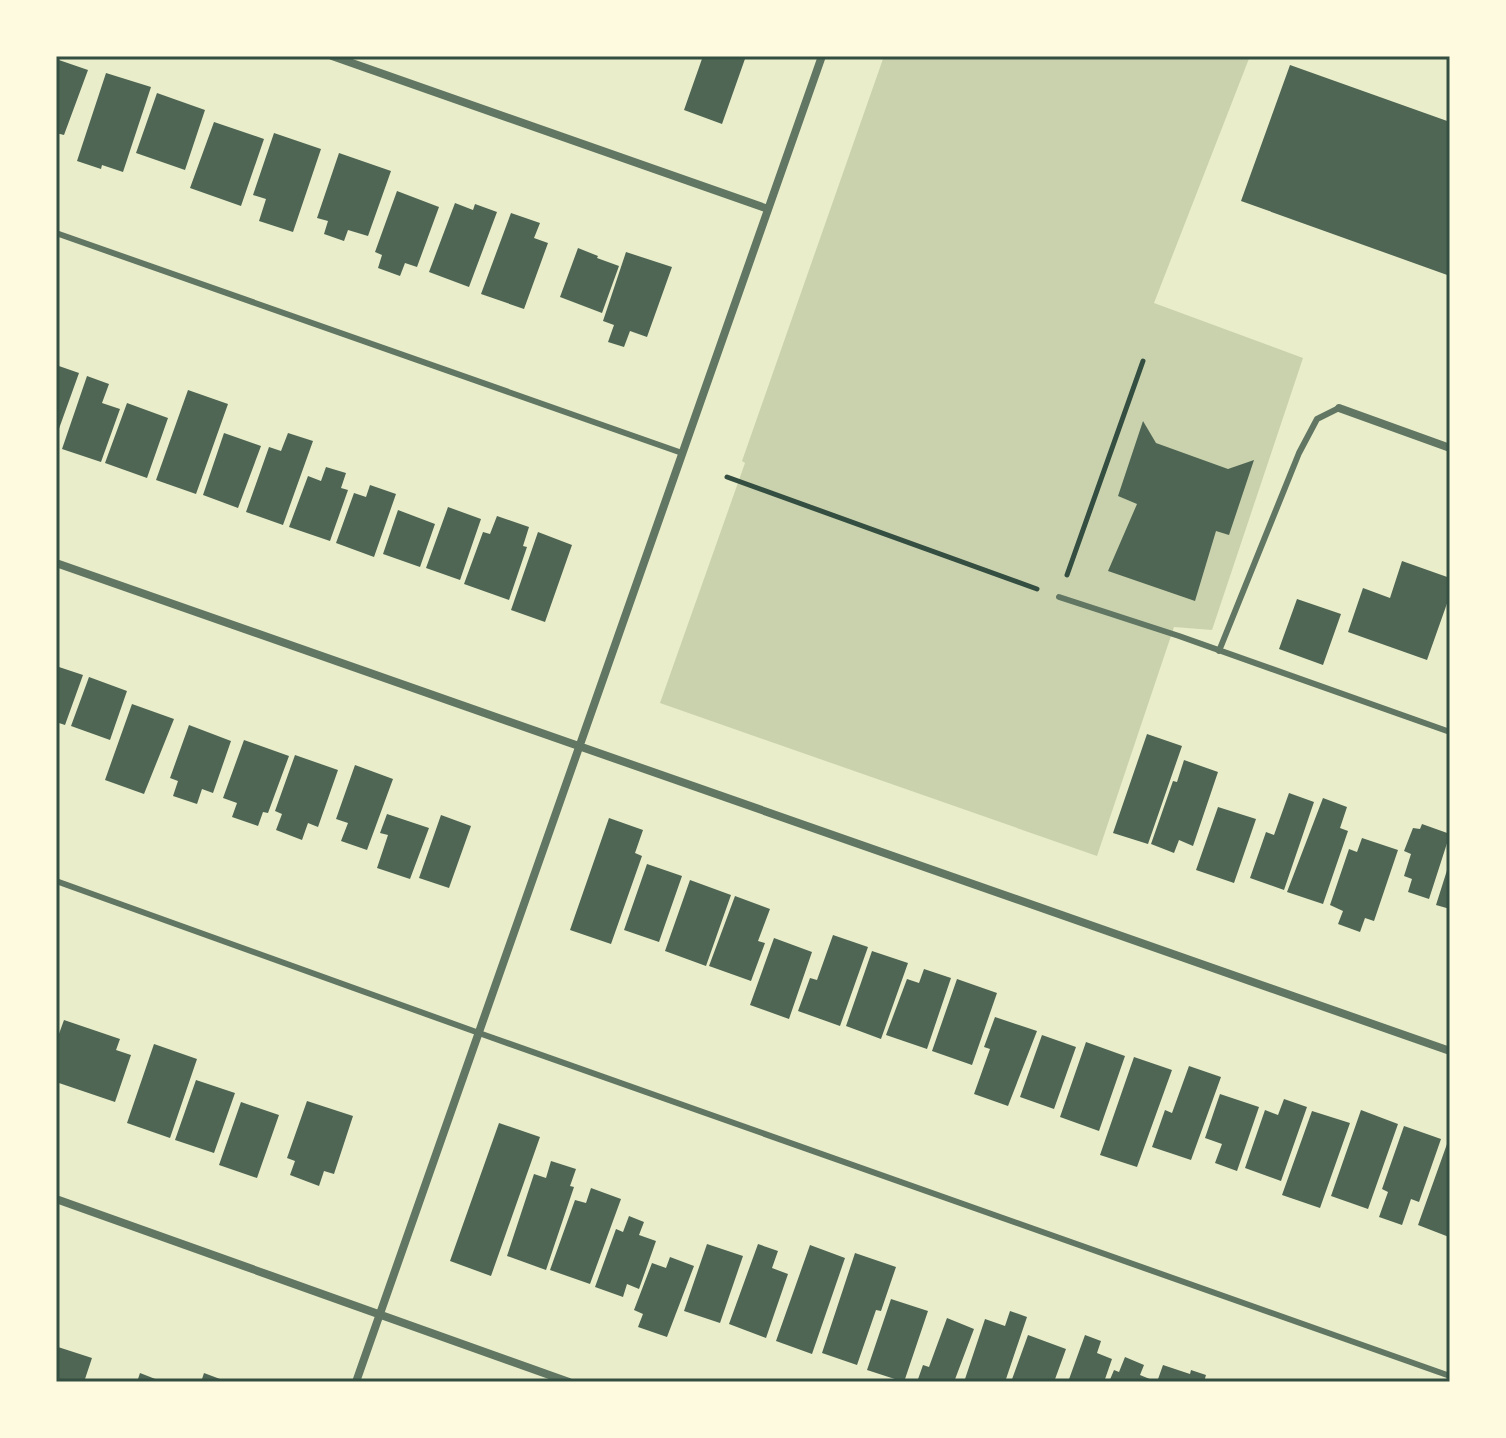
<svg xmlns="http://www.w3.org/2000/svg" width="1506" height="1438" viewBox="0 0 1506 1438" font-family="Figtree,sans-serif">
  <rect width="100%" height="100%" fill="#e9edc9"/>
  <!-- green -->
  <path fill="#cad2ad" d="M884,56H1250L1154,303L1303,358L1212,630L1174,627L1097,856L660,703L745,463L742,461Z"/>
  <!-- building -->
  <path fill="#4f6655" d="M703,56H746L722,124L684,110Z
    M56,59L88,70L64,135L56,133Z
    M1290,65L1450,122V276L1241,201Z
    M106,73L151,87L123,172L102,165L101,169L77,161Z
    M157,93L205,110L185,170L136,153Z
    M214,122L264,139L241,206L190,188Z
    M274,133L321,149L293,232L259,221L266,199L253,195Z
    M339,153L391,171L368,236L348,230L344,241L324,234L328,221L317,218Z
    M397,191L439,207L417,267L405,263L400,276L378,268L382,255L375,252Z
    M455,203L473,210L475,204L497,212L469,287L429,272Z
    M511,213L540,223L534,238L548,243L524,309L481,294Z
    M578,248L598,256L597,258L619,266L602,313L560,297Z
    M626,252L672,267L647,337L630,331L624,347L608,342L614,325L603,321Z
    M56,365L79,373L56,437Z
    M87,376L109,384L102,403L120,409L101,462L62,449Z
    M188,390L228,404L196,494L156,480Z
    M127,403L168,418L147,478L105,463Z
    M1143,421L1156,443L1228,469L1254,460L1229,535L1216,531L1195,601L1108,571L1137,504L1118,496Z
    M224,433L261,446L238,508L203,495Z
    M288,433L313,441L283,525L246,512L269,447L281,451Z
    M326,467L346,473L341,488L348,490L330,541L289,527L308,476L321,481Z
    M370,485L396,494L374,557L336,543L354,493L366,497Z
    M448,507L481,519L460,580L426,568Z
    M398,510L435,524L420,567L383,554Z
    M497,516L529,527L523,546L527,547L509,600L464,584L483,532L490,534Z
    M538,532L572,545L545,622L511,610Z
    M1402,561L1450,578V595L1427,660L1348,632L1363,588L1390,598Z
    M1297,599L1341,614L1323,665L1279,649Z
    M56,666L83,675L65,725L56,722Z
    M89,677L127,691L110,740L71,726Z
    M132,704L174,719L144,794L105,780Z
    M189,725L231,741L213,793L202,789L197,804L173,796L178,781L170,778Z
    M1147,734L1182,746L1148,844L1113,833Z
    M244,740L289,756L268,813L263,812L258,826L232,817L237,803L223,798Z
    M295,755L338,770L318,827L308,823L302,840L276,830L282,814L275,811Z
    M1184,760L1218,772L1193,846L1179,840L1174,853L1151,844L1173,781L1177,782Z
    M355,765L393,779L367,850L341,841L348,823L336,819Z
    M1289,793L1314,802L1284,890L1250,878L1266,832L1274,835Z
    M1323,798L1347,807L1340,828L1348,831L1323,904L1287,892Z
    M1218,807L1256,819L1234,883L1196,870Z
    M387,814L429,828L410,879L377,868L388,835L380,833Z
    M441,815L471,826L449,888L419,878Z
    M609,818L643,830L635,853L642,856L611,944L570,930Z
    M1422,824L1450,834L1429,899L1408,892L1412,879L1404,876L1411,854L1404,851L1413,828L1420,829Z
    M1362,838L1398,850L1374,921L1365,918L1360,932L1338,924L1343,911L1330,905L1349,849L1357,852Z
    M647,864L682,876L659,942L624,930Z
    M1449,864H1450V909L1436,905Z
    M690,880L731,895L706,966L665,951Z
    M735,896L770,909L758,941L765,943L751,981L709,966Z
    M833,935L868,947L840,1026L798,1011L810,978L817,980Z
    M774,938L812,952L789,1019L750,1005Z
    M872,951L908,963L881,1039L846,1026Z
    M924,969L951,978L927,1049L886,1035L907,979L919,983Z
    M957,979L997,993L972,1065L932,1051Z
    M995,1017L1037,1031L1008,1106L974,1094L990,1049L984,1047Z
    M64,1020L120,1039L116,1050L131,1055L115,1102L56,1082V1042Z
    M1042,1035L1076,1047L1054,1109L1020,1097Z
    M1086,1042L1125,1056L1099,1131L1060,1117Z
    M154,1044L197,1059L170,1138L127,1123Z
    M1134,1057L1172,1070L1137,1167L1100,1155Z
    M1189,1066L1221,1077L1191,1160L1152,1147L1165,1110L1172,1113Z
    M196,1080L235,1093L214,1153L175,1140Z
    M1220,1094L1259,1107L1237,1171L1215,1163L1222,1144L1205,1138Z
    M1284,1099L1307,1107L1281,1181L1245,1168L1265,1110L1278,1115Z
    M307,1101L353,1116L334,1174L324,1171L319,1186L290,1175L295,1161L287,1158Z
    M241,1102L279,1115L257,1178L219,1165Z
    M1361,1110L1398,1124L1368,1209L1331,1196Z
    M1312,1111L1350,1123L1320,1208L1282,1195Z
    M499,1123L540,1137L491,1276L450,1261Z
    M1404,1126L1441,1139L1419,1202L1411,1199L1402,1225L1379,1217L1388,1192L1382,1189Z
    M1447,1144L1450,1145L1449,1237L1418,1225Z
    M551,1161L576,1169L570,1186L574,1187L546,1270L507,1256L534,1174L546,1178Z
    M591,1188L621,1199L590,1284L550,1270L575,1200L586,1203Z
    M629,1216L644,1222L639,1235L656,1241L639,1289L627,1284L623,1297L595,1287L616,1229L623,1232Z
    M707,1244L743,1256L720,1323L684,1311Z
    M758,1244L778,1251L772,1268L788,1274L766,1338L729,1324Z
    M810,1245L845,1258L812,1354L776,1341Z
    M855,1253L896,1267L881,1311L876,1310L857,1365L822,1353Z
    M670,1257L694,1266L667,1337L638,1327L643,1314L634,1310L652,1263L666,1268Z
    M891,1299L928,1311L904,1382L867,1370Z
    M1010,1311L1027,1317L1005,1382H964L985,1319L1005,1326Z
    M947,1318L974,1329L954,1382H917L923,1365L929,1367Z
    M1028,1335L1066,1349L1054,1382H1011Z
    M1085,1335L1101,1341L1097,1353L1112,1359L1104,1382H1068Z
    M58,1347L92,1358L84,1382H56V1353Z
    M1125,1357L1144,1365L1140,1375L1157,1382L1163,1365L1190,1374L1191,1370L1206,1375L1204,1382H1109L1114,1370L1119,1372Z
    M140,1373L163,1382H137Z
    M204,1373L228,1382H201Z"/>
  <g fill="none" stroke-linecap="round" stroke-linejoin="round">
    <!-- path -->
    <path stroke="#344e41" stroke-width="5" d="M727,477L1037,589
      M1067,575L1143,361"/>
    <!-- service -->
    <path stroke="#617663" stroke-width="6" d="M56,233L682,453
      M1059,597L1179,636L1450,732
      M1219,651L1299,453L1317,419L1339,408
      M56,881L479,1033L1450,1376"/>
    <!-- minor -->
    <path stroke="#617663" stroke-width="8" d="M332,56L768,209
      M1339,408L1450,448
      M56,563L1450,1051
      M56,1199L569,1382
      M356,1382L822,56"/>
  </g>
  <!-- border -->
  <rect width="1506" height="1438" fill="none" stroke="#fefae0" stroke-width="116"/>
  <rect x="58" y="58" width="1390" height="1322" fill="none" stroke="#344e41" stroke-width="3"/>
</svg>
